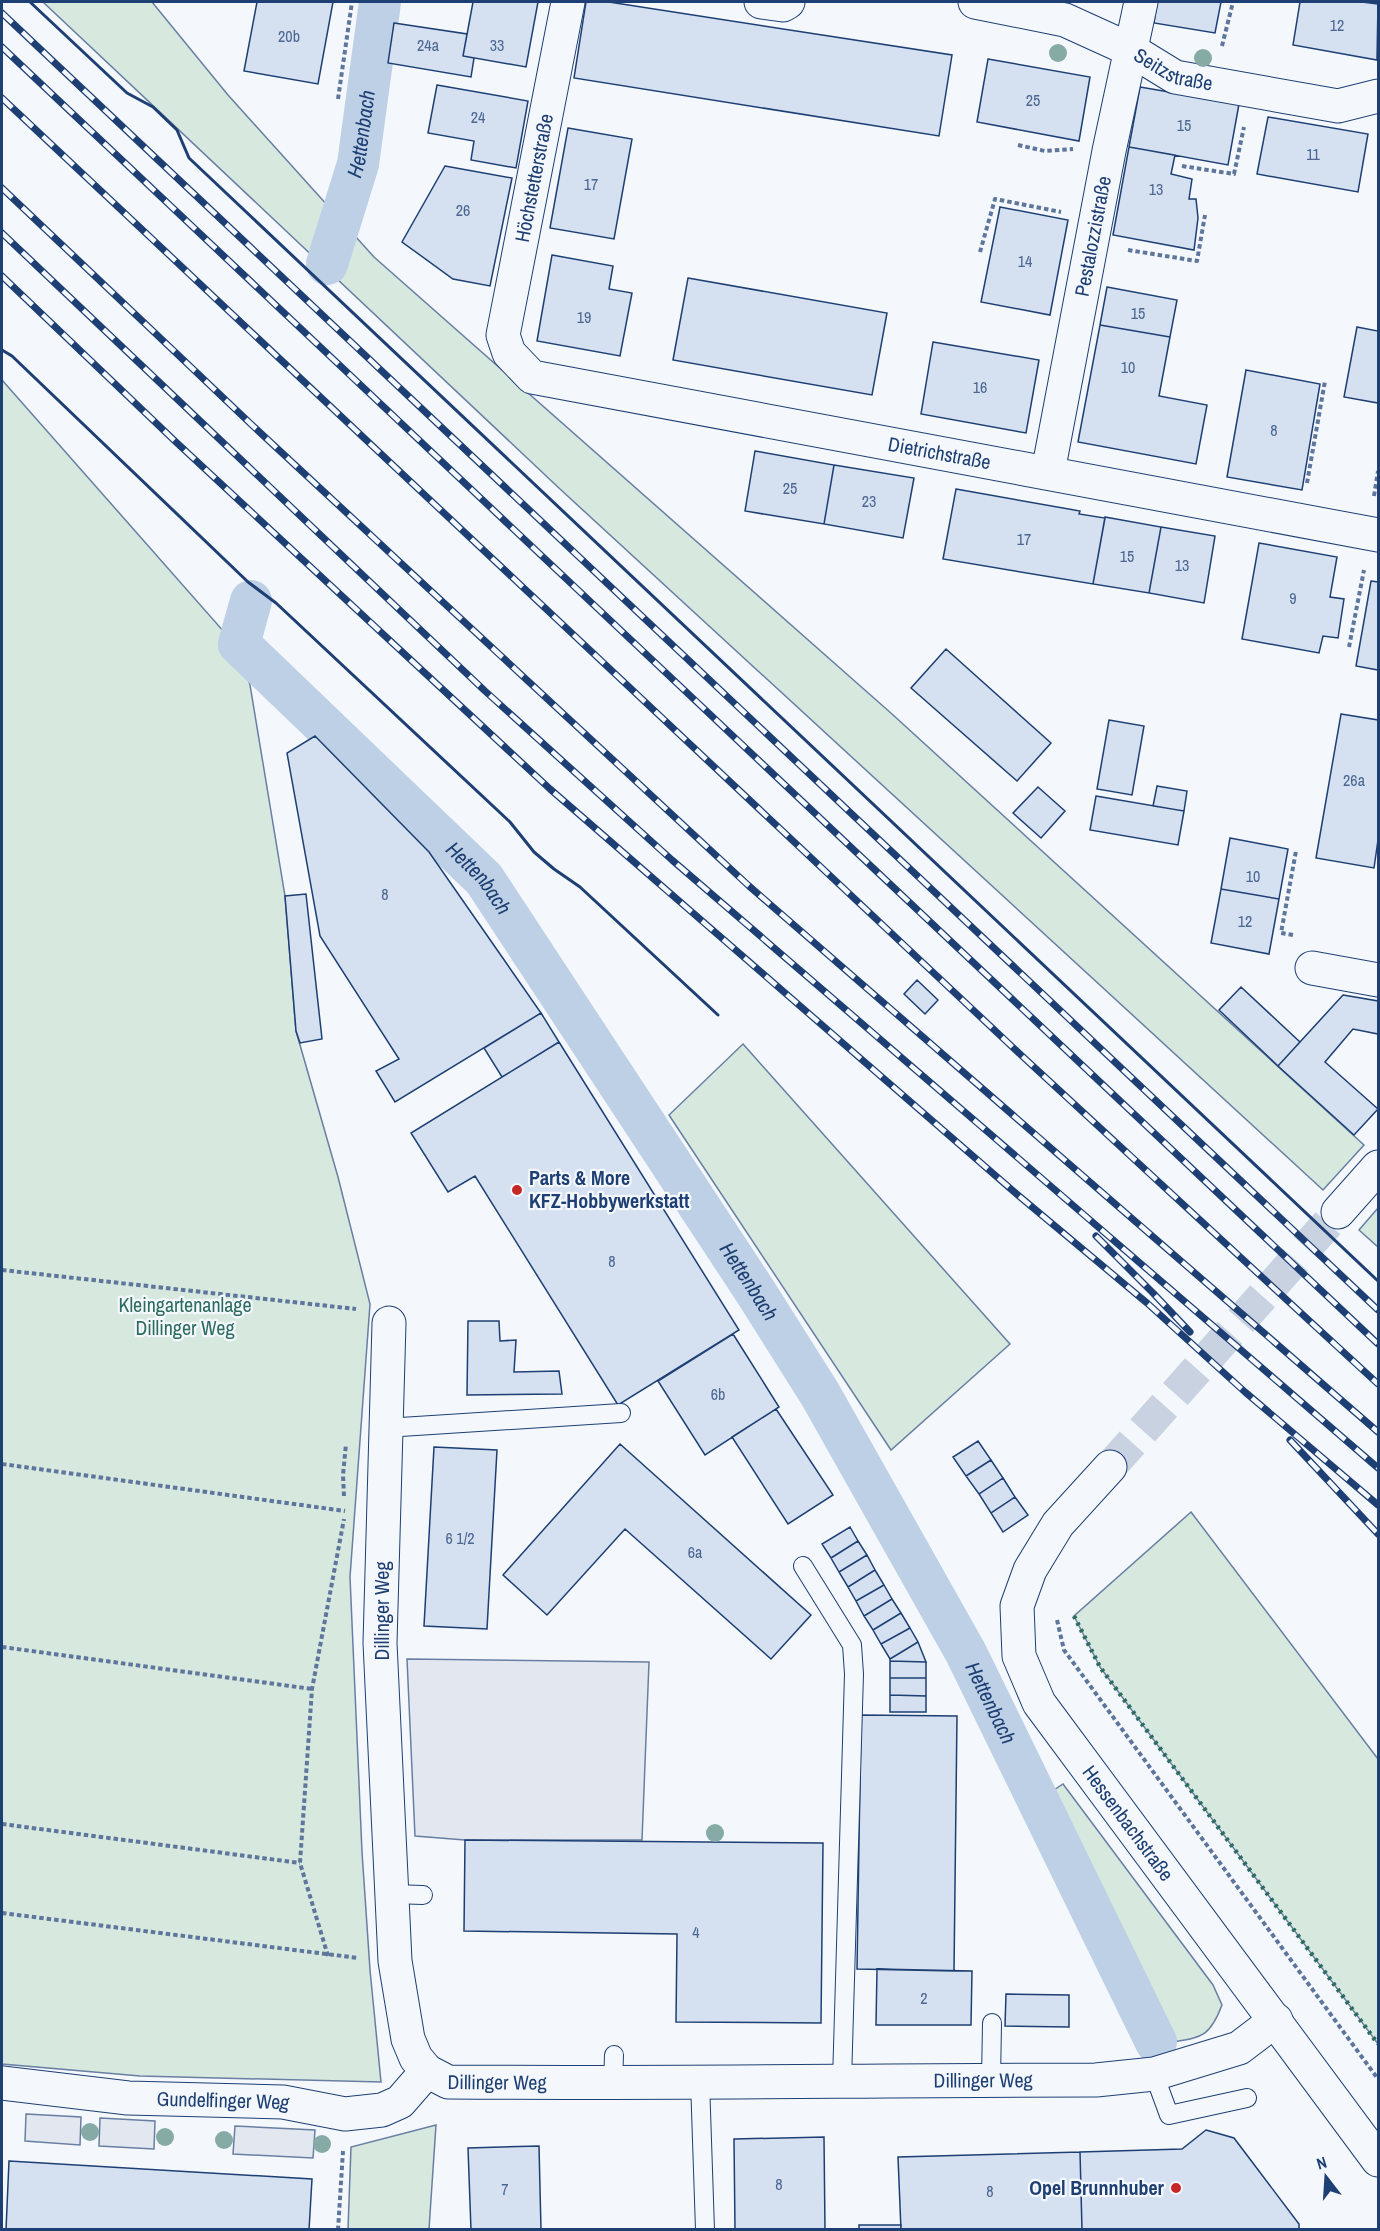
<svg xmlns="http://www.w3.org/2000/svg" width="1380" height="2231" viewBox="0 0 1380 2231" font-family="'Archivo Narrow',sans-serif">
  <rect width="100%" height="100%" fill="#f4f7fb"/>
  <!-- green -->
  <path fill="#d7e8df" stroke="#687fa3" stroke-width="1.5" d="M43,2H152L228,95L374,257L892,714L1364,1145L1323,1190L560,489Z
    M2,380L240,650L250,685L285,896L296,1031L338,1177L370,1304L350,1577L362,1852L370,1970L381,2082L140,2076L2,2064Z
    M743,1044L1010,1344L891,1450L669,1115Z
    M1378,1208V1247L1359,1230Z
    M1191,1512L1378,1759V2044L1100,1667L1074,1616Z
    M1063,1784L1213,1985L1222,2005C1209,2039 1201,2037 1167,2043L1045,1796Z
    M436,2125L429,2229H348L351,2147Z"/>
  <!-- parking -->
  <path fill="#e3e8f0" stroke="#687fa3" stroke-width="1.5" d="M407,1659L649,1662L642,1840H465L415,1836Z
    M26,2114L81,2117L80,2145L25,2141Z
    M100,2118L155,2121L154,2149L99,2146Z
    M235,2126L315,2130L313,2158L233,2154Z"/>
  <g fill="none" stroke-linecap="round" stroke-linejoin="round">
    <!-- canal -->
    <g stroke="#bed0e5" stroke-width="42">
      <path id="s1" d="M327,264L358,164L380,2"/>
      <path id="s2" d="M251,601L239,644L484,879L755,1291L820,1394L966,1653L1156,2042"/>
    </g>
  </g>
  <!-- building -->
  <path fill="#d5e0f0" stroke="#1d3f73" stroke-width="1.5" d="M257,2H333L318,84L244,71Z
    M473,2H538L526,67L463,56Z
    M586,2H609L952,55L939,136L574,78Z
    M1157,2H1221L1215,33L1154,23Z
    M1300,2H1362L1378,4L1377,60L1293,45Z
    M394,23L467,34L463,56L474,58L471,77L388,63Z
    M988,59L1090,77L1079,141L977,122Z
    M437,85L528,101L516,168L471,160L474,141L428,133Z
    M1140,87L1239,104L1228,165L1129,147Z
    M1268,117L1368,134L1358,192L1257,174Z
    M568,128L632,139L614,239L550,228Z
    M1129,147L1175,155L1171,174L1192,179L1189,199H1196L1198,218L1194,250L1113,235Z
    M445,166L512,178L490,286L453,279L402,242Z
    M1000,207L1068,220L1050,315L981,302Z
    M552,255L613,266L609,289L632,293L620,356L537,341Z
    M688,278L887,313L872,395L673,360Z
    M1107,287L1177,300L1170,337L1100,325Z
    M1100,325L1170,337L1159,396L1207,405L1196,464L1078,442Z
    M1357,327L1378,331V403L1344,397Z
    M933,342L1039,360L1026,433L921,414Z
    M1246,370L1320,384L1302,490L1227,477Z
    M755,451L834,465L824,524L745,511Z
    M834,465L914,478L903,538L824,524Z
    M956,489L1080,511L1079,514L1105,518L1093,584L943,559Z
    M1105,517L1161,527L1149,593L1093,584Z
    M1161,527L1215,536L1204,603L1149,593Z
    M1259,543L1337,557L1330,597L1344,599L1338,638L1323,636L1319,653L1242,639Z
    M1371,581L1378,582V670L1356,666Z
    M946,649L1051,743L1017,781L911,688Z
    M1341,714L1378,720V840L1374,868L1316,858Z
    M1109,720L1144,726L1132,795L1097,789Z
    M315,736L429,852L541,1013L395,1102L376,1071L399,1059L320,936L287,753Z
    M1157,786L1187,791L1184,811L1153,806Z
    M1038,787L1065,811L1041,838L1013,813Z
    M1096,796L1184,811L1178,845L1090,830Z
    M1230,838L1288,849L1279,899L1221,889Z
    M1221,889L1279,899L1269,954L1211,943Z
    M306,894L322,1039L300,1043L296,1031L285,896Z
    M917,980L938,1000L925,1014L904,994Z
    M1241,987L1300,1042L1278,1066L1219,1010Z
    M1343,995L1378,1001V1034L1353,1029L1325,1062L1378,1109L1354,1135L1278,1066Z
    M541,1013L559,1042L502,1077L484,1048Z
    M559,1042L739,1330L618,1405L475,1176L448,1192L411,1133Z
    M468,1321H499L500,1341L516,1340L514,1372L559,1371L562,1394L467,1395Z
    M733,1334L779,1407L705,1455L658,1381Z
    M776,1409L833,1495L788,1524L732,1437Z
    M978,1441L991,1460L966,1476L953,1457Z
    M620,1444L811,1615L771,1659L625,1529L547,1615L503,1575Z
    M434,1447L497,1450L487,1629L424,1626Z
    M991,1460L1003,1478L979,1494L966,1476Z
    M1003,1478L1015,1497L991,1513L979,1494Z
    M1015,1497L1028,1515L1003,1532L991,1513Z
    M850,1527L858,1541L831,1558L822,1544Z
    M858,1541L867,1555L839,1572L831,1558Z
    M867,1555L875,1570L848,1587L839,1572Z
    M875,1570L884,1585L856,1601L848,1587Z
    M884,1585L892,1599L864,1616L856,1601Z
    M892,1599L901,1613L873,1630L864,1616Z
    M901,1613L910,1628L881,1644L873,1630Z
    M910,1628L918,1642L890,1659L881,1644Z
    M918,1642L926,1662L890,1661V1659Z
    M890,1661L926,1662V1678H890Z
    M890,1678H926V1696L890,1695Z
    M890,1695L926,1696V1712H890Z
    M861,1715L957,1716L954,1971L857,1969Z
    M465,1840L823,1843L821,2023L676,2022L677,1934L464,1931Z
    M877,1969L972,1971L971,2025H876Z
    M1006,1994L1069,1995V2027L1005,2026Z
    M1206,2130L1234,2138L1299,2224V2230H1082L1080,2152L1182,2149Z
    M824,2137L825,2230H735L734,2139Z
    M539,2146L541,2230H471L468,2148Z
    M1080,2152L1082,2230H901L898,2157Z
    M9,2161L312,2179L309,2230H6Z
    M859,2225H901V2230H859Z"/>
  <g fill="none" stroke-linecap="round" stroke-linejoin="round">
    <!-- minor-tunnel -->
    <path stroke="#c9d2e0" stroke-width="33" stroke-dasharray="33 16" stroke-linecap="butt" d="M1110,1467L1338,1212"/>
    <!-- service casing -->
    <g stroke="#1d3f73" stroke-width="20">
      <path id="service" d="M385,1428L621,1413
        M803,1566L852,1645L854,1674L842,2081
        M392,1894L423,1895
        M1154,2074L1169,2115L1247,2098
        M991,2080L992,2023
        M700,2081L705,2230
        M613,2084L614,2055"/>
    </g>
    <!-- minor casing -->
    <g stroke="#1d3f73" stroke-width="35">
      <g id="minor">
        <path id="s3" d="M568,2L503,335L509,353L532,377L1378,535"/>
        <path d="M761,2L783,5L788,2"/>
        <path id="s4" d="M975,2L1065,20L1131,50L1175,77L1338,106L1378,96"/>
        <path id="s5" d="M1048,472L1109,151L1141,2"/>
        <path d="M1312,968L1378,980"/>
        <path d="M1338,1212L1378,1167"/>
        <path id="s6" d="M389,1323L380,1643L395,1961L408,2039L416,2058L427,2071L448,2082C664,2084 880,2080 1096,2080L1154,2074L1239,2048L1276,2020"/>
        <path id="s7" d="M1110,1467L1058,1524L1030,1570L1017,1606L1019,1656L1039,1703L1378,2160"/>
        <path id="s8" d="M2,2083L128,2098L283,2102L345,2114L382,2110L400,2102L427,2071"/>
      </g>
    </g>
    <!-- path -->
    <path stroke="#5e769c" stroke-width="4" stroke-dasharray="4.5 3" stroke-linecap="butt" d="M1222,46L1233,2
      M338,99L352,2
      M1018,145L1045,151L1073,149
      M1182,166L1234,174L1244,127
      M1128,250L1197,261L1205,215
      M980,252L995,199L1061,212
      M1307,483L1325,381
      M1374,496L1378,471
      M1349,647L1364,570
      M1293,935L1281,933L1296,851
      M2,1270L356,1309
      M2,1464L345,1511
      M344,1496L343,1475L346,1444
      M1057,1620L1064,1650L1378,2079
      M2,1647L312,1689
      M2,1824L300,1863
      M2,1913L358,1958
      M328,1956L300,1863L312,1689L344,1519
      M338,2230L343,2151"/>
    <!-- service -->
    <use href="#service" stroke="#f4f7fb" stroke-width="18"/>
    <!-- minor -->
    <use href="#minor" stroke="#f4f7fb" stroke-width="33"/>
    <!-- rail casing -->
    <g stroke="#1d3f73" stroke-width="7">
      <path id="rail" d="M2,13L1378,1310
        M2,47L1378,1344
        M2,98L1021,1055L1378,1384
        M2,188L252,425L749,886L1378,1432
        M2,233L485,691L672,860L1378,1468
        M2,276L177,443L550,789L1019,1196L1147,1303L1245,1392L1378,1505
        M1096,1236L1153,1293L1190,1332
        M1290,1440L1378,1534"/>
    </g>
    <!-- rail -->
    <use href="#rail" stroke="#f4f7fb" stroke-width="4.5" stroke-dasharray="14" stroke-linecap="butt"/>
    <!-- hedge -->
    <path stroke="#2c6c60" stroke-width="4.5" stroke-dasharray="3 4.5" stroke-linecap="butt" d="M1074,1616L1100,1667L1378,2044"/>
    <!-- wall -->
    <path stroke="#1d3f73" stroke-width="3" d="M30,2L127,93L153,107L177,130L189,158L1378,1281
      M2,350L12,356L248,582L276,603L510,822L534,852L554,869L580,887L718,1015"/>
  </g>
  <!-- trees -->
  <g fill="#86aba6">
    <circle cx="1058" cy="53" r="9"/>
    <circle cx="1203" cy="58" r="9"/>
    <circle cx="715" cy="1833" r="9"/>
    <circle cx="90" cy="2132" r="9"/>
    <circle cx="165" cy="2137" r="9"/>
    <circle cx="224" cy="2140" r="9"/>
    <circle cx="322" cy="2144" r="9"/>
  </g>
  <!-- markers -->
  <g fill="#c62828" stroke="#f4f7fb" stroke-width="2">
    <circle cx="517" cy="1190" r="6"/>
    <circle cx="1176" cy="2188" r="6"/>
  </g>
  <g text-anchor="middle" stroke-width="4.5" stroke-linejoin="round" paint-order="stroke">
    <!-- number labels -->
    <g font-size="16" fill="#4b6792">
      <text x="1337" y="31">12</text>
      <text x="289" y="42">20b</text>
      <text x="428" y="51">24a</text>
      <text x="497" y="51">33</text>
      <text x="1033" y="106">25</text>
      <text x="478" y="123">24</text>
      <text x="1184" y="131">15</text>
      <text x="1313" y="160">11</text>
      <text x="591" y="190">17</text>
      <text x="1156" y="195">13</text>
      <text x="463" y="216">26</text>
      <text x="1025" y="267">14</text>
      <text x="1138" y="319">15</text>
      <text x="584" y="323">19</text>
      <text x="1128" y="373">10</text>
      <text x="980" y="393">16</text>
      <text x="1274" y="436">8</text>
      <text x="790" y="494">25</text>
      <text x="869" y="507">23</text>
      <text x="1024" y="545">17</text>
      <text x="1127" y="562">15</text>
      <text x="1182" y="571">13</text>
      <text x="1293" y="604">9</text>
      <text x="1354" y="786">26a</text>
      <text x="1253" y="882">10</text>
      <text x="385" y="900">8</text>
      <text x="1245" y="927">12</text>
      <text x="612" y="1267">8</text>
      <text x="718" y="1400">6b</text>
      <text x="460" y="1544">6 1/2</text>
      <text x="695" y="1558">6a</text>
      <text x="696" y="1938">4</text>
      <text x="924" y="2004">2</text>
      <text x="779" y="2190">8</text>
      <text x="505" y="2195">7</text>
      <text x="990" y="2197">8</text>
    </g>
    <!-- street labels -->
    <g font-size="20" fill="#1d3f73" stroke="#f4f7fb">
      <text dy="7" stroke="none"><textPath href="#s4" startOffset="212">Seitzstraße</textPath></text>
      <text transform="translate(534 178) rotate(-79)" y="7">Höchstetterstraße</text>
      <text dy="7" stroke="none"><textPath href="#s5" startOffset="240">Pestalozzistraße</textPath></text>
      <text dy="7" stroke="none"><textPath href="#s3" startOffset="806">Dietrichstraße</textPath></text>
      <text transform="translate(382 1611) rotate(-90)" y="7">Dillinger Weg</text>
      <text dy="7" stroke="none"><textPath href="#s7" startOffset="420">Hessenbachstraße</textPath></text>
      <text dy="7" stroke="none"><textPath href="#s6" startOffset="828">Dillinger Weg</textPath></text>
      <text dy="7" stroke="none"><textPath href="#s6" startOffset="1314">Dillinger Weg</textPath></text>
      <text dy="7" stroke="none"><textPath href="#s8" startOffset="222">Gundelfinger Weg</textPath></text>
    </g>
    <!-- poi labels -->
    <g font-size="20" font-weight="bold" fill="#1d3f73" stroke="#f4f7fb" text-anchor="start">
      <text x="529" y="1185">Parts &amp; More<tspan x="529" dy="23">KFZ-Hobbywerkstatt</tspan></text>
      <text x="1164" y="2195" text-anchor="end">Opel Brunnhuber</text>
    </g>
    <!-- park labels -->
    <g font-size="20" fill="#2c6c60" stroke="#f4f7fb">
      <text x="185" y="1312">Kleingartenanlage<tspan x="185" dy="23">Dillinger Weg</tspan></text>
    </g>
    <!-- water labels -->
    <g font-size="21" font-style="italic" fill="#1d3f73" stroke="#f4f7fb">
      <text dy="7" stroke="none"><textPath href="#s1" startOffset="135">Hettenbach</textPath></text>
      <text dy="7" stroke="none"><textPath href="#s2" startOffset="380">Hettenbach</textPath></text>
      <text dy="7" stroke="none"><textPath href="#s2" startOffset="866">Hettenbach</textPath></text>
      <text dy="7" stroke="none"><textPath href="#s2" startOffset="1352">Hettenbach</textPath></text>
    </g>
  </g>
  <!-- border -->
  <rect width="1380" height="2231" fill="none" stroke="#1d3f73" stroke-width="6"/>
  <!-- north arrow -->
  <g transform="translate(1326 2177) rotate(343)" stroke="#f4f7fb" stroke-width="4.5" paint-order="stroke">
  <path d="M0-4.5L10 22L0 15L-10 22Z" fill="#1d3f73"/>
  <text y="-9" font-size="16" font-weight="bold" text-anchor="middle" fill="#1d3f73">N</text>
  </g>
</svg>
